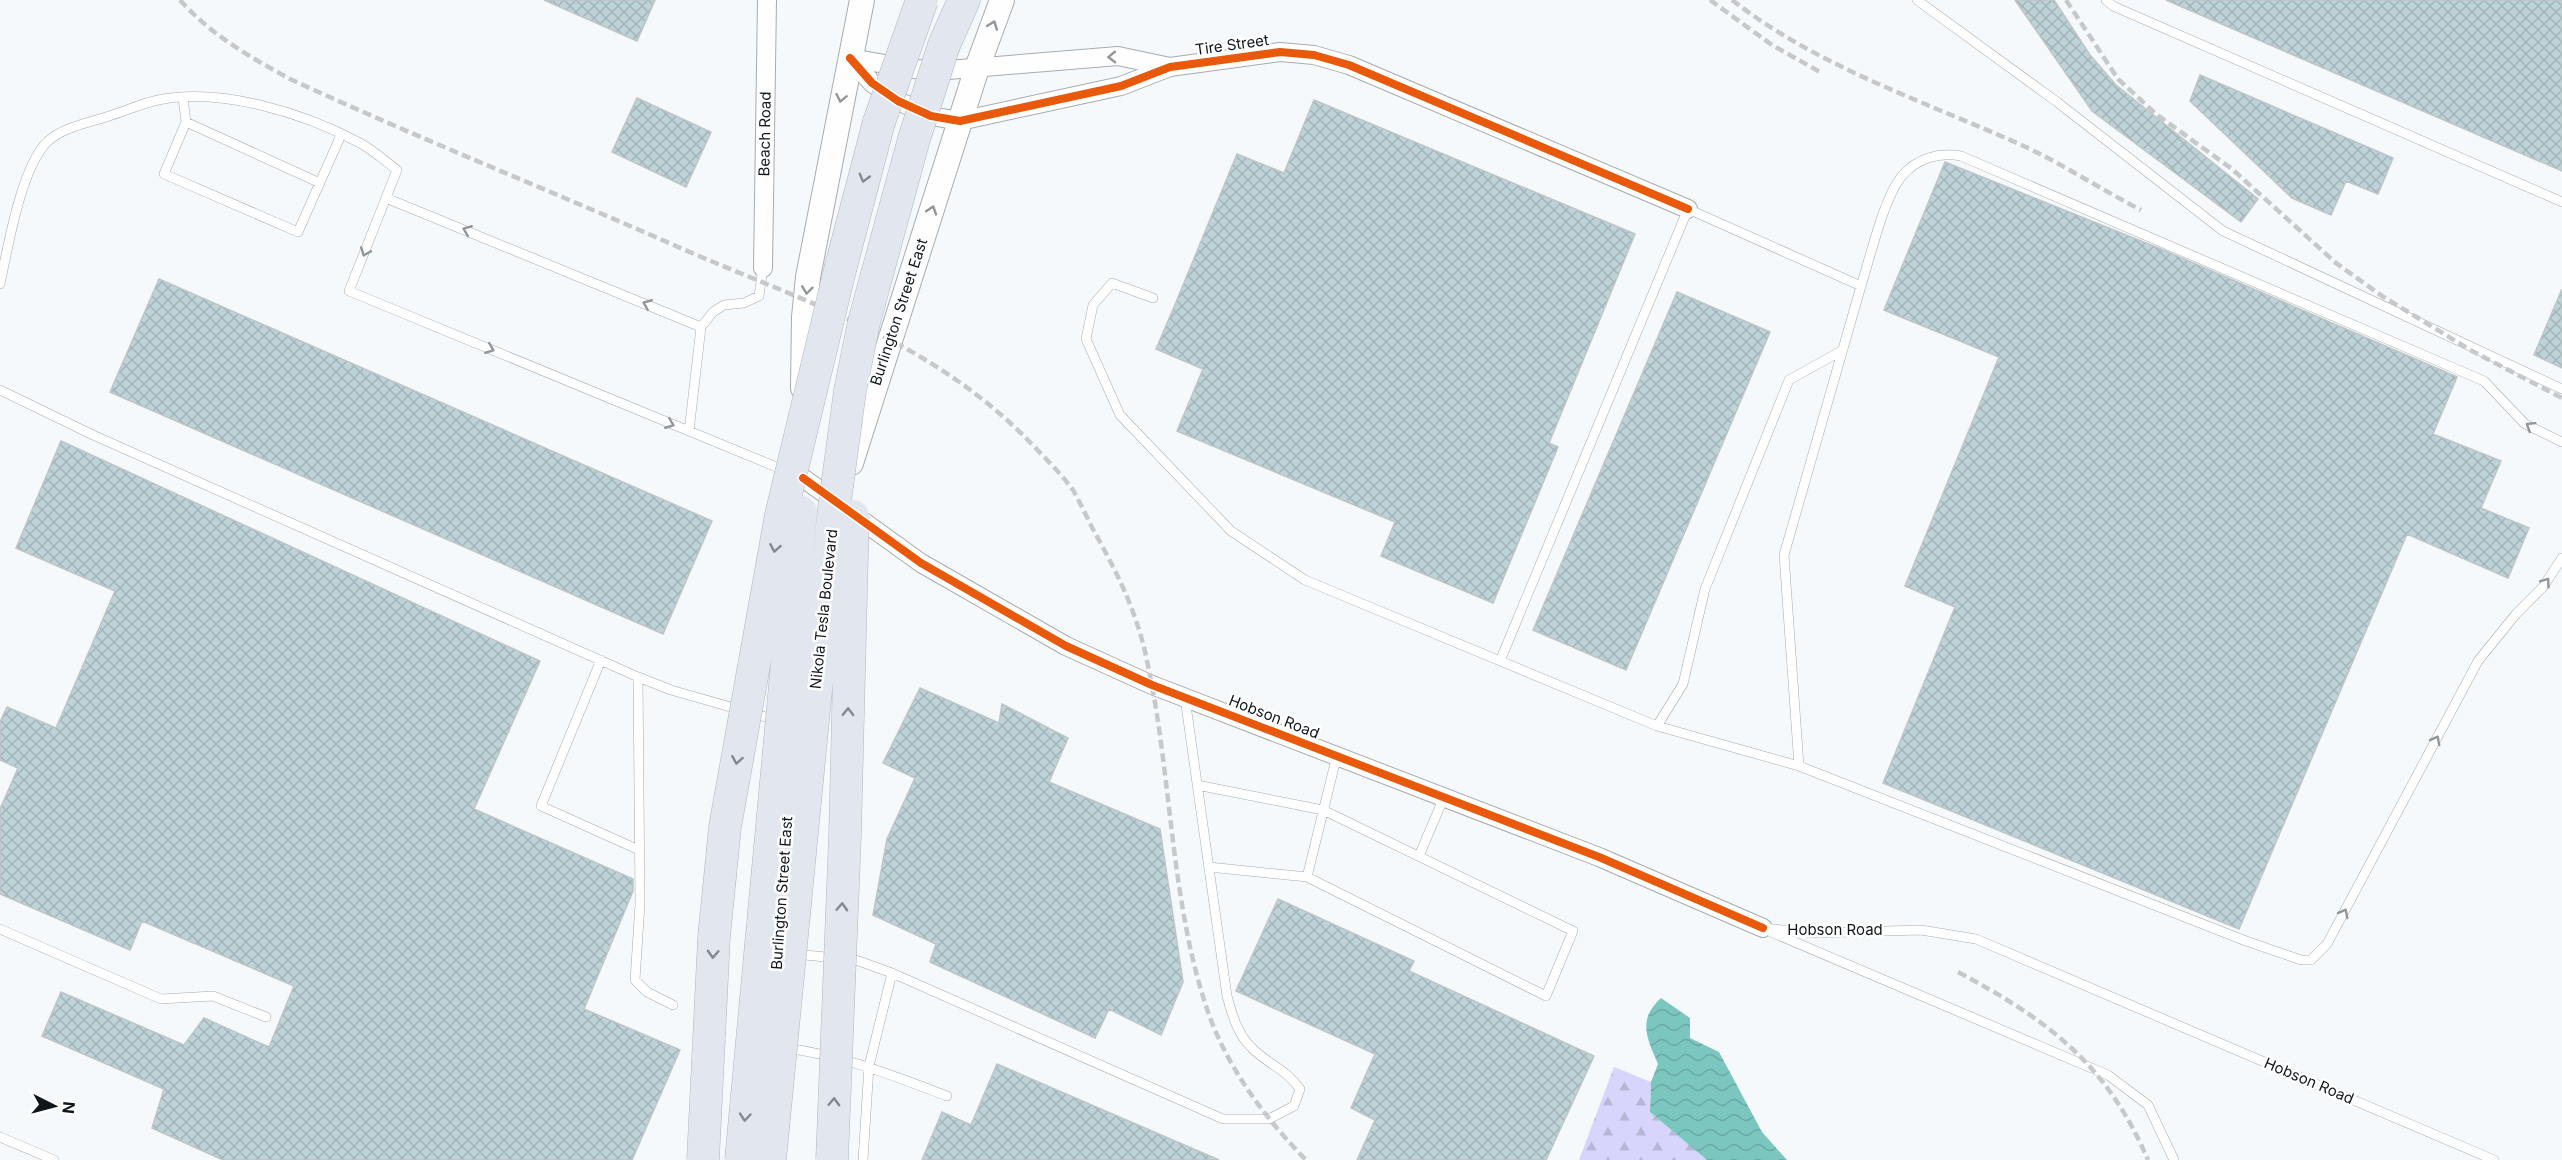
<svg xmlns="http://www.w3.org/2000/svg" width="2562" height="1160" viewBox="0 0 2562 1160" font-family="Inter,sans-serif">
  <defs>
    <pattern id="forest-firs" width="22" height="20" patternUnits="userSpaceOnUse" patternTransform="scale(1.5)"><rect width="22" height="20" fill="#d7d5fc"/><path d="M5 1l3.5 6h-7zM16 11l3.5 6h-7z" fill="#b8b6d7"/></pattern>
    <pattern id="water-waves" width="16" height="10" patternUnits="userSpaceOnUse" patternTransform="scale(1.5)"><rect width="16" height="10" fill="#7cc6c0"/><path d="M0 5q4-4 8 0t8 0" fill="none" stroke="#6aa9a4"/></pattern>
    <pattern id="building-cross-hatch" width="8" height="8" patternUnits="userSpaceOnUse" patternTransform="scale(1.5)"><rect width="8" height="8" fill="#bed3d8"/><path d="M0 0l8 8M0 8l8-8" fill="none" stroke="#a2b4b9"/></pattern>
  </defs>
  <rect width="100%" height="100%" fill="#f6f9fb"/>
  <!-- forest -->
  <path fill="url(#forest-firs)" d="M1614,1067L1651,1082L1650,1112L1707,1160H1579Z"/>
  <!-- water -->
  <path fill="url(#water-waves)" d="M1661,998L1690,1018V1038L1719,1052L1762,1132L1787,1160H1707L1650,1112L1651,1082L1658,1064C1647,1038 1637,1020 1661,998Z"/>
  <!-- building -->
  <path fill="url(#building-cross-hatch)" stroke="#bec5c7" stroke-width="1.5" d="M544,0H655L637,41Z
    M2015,0H2054L2090,55L2116,85L2258,199L2241,222L2092,111Z
    M2166,0H2562V171Z
    M2200,75L2393,158L2378,194L2346,181L2331,215L2292,198L2190,101Z
    M637,98L711,132L686,187L612,152Z
    M1314,100L1635,234L1549,443L1558,447L1493,603L1381,556L1395,522L1177,431L1203,369L1156,349L1174,307L1237,154L1284,173Z
    M1945,162L2161,249L2457,377L2433,434L2501,461L2481,508L2529,528L2508,578L2407,534L2239,929L1883,783L1955,607L1905,586L1999,357L1884,310Z
    M159,279L712,521L663,634L110,392Z
    M2562,289V368L2534,355Z
    M1677,292L1770,332L1626,670L1533,630Z
    M61,441L540,661L474,809L633,879V891L584,1009L680,1050L632,1160H223L152,1128L164,1089L42,1036L61,992L184,1045L204,1018L269,1047L294,986L142,921L130,950L0,894V809L18,768L0,760V722L7,707L56,728L115,591L16,548Z
    M920,688L999,723L1002,704L1068,738L1049,782L1160,829L1183,982L1161,1035L1109,1009L1095,1038L930,962L936,944L873,915L887,839L915,778L883,763Z
    M1278,899L1414,961L1409,971L1594,1056L1546,1160H1357L1375,1120L1351,1108L1375,1054L1236,991Z
    M997,1064L1219,1160H922L942,1112L971,1125Z"/>
  <g fill="none" stroke-linecap="round" stroke-linejoin="round">
    <!-- service casing -->
    <g stroke="#a7acb0" stroke-width="10">
      <path id="service" d="M1917,0L2057,102L2223,231L2562,389
        M2106,0L2113,6L2562,202
        M183,98L186,122L164,174L298,232L341,135
        M186,122L320,183
        M386,198L701,327
        M0,284C8,247 21,168 47,142C61,128 87,123 106,117C123,112 140,104 158,100C221,87 304,113 360,143C373,150 385,161 397,170L349,291L786,471
        M1861,286C1870,258 1884,197 1902,176C1917,158 1939,152 1961,156L2484,381L2525,424L2562,442
        M1153,298L1112,283L1093,305L1086,339L1120,415L1231,531L1305,580L1657,726L1683,684L1705,589L1789,380L1843,350
        M0,390L93,435L638,677L671,690L776,720
        M689,431L701,327L713,312L724,305L744,303L759,296L763,268
        M601,660L541,806L639,850
        M1500,661L1688,209L1861,286L1784,555L1799,766L2246,941L2301,960H2311L2327,944L2478,661L2516,614L2543,587L2562,558
        M638,677L640,904L635,980L647,992L673,1005
        M1657,726L1799,766
        M1197,785L1323,810L1573,931L1546,996L1307,877L1209,867
        M1419,856L1444,797
        M1307,877L1337,755
        M1763,928L1816,933L1921,930L1976,939L2494,1160
        M0,929L161,999L213,996L266,1017
        M1771,932L2108,1075L2148,1105L2174,1160
        M795,954L856,960L892,973
        M785,1048C842,1055 894,1076 947,1096
        M0,1137L54,1160
        M863,1160L869,1066L892,973L1223,1119H1269L1294,1106L1300,1089C1285,1068 1267,1064 1251,1047C1237,1033 1232,1014 1227,996L1185,698"/>
    </g>
    <!-- minor casing -->
    <g stroke="#a7acb0" stroke-width="20">
      <path id="minor" d="M850,58L872,83L898,101L931,116L960,121L1121,86L1170,67L1280,52L1314,55L1349,65L1688,209
        M850,58L914,69L948,70L1118,56L1170,67
        M763,268L767,0
        M803,478L921,563L1066,646L1152,685L1599,857L1763,928"/>
    </g>
    <!-- secondary casing -->
    <g stroke="#a7acb0" stroke-width="26">
      <path id="secondary" d="M803,388L804,317L808,277L862,0
        M851,463L977,68L1002,0"/>
    </g>
    <!-- motorway casing -->
    <g stroke="#b0b6c0" stroke-width="33">
      <path id="motorway" d="M944,45L964,0
        M841,266L879,122"/>
    </g>
    <!-- service -->
    <use href="#service" stroke="#fefefe" stroke-width="9"/>
    <!-- minor -->
    <use href="#minor" stroke="#fefefe" stroke-width="18"/>
    <!-- secondary -->
    <use href="#secondary" stroke="#fefefe" stroke-width="24"/>
    <!-- motorway -->
    <use href="#motorway" stroke="#e2e6ee" stroke-width="32"/>
    <!-- rail -->
    <path stroke="#c6c8c9" stroke-width="4.5" stroke-dasharray="9 4.5" stroke-linecap="butt" d="M180,0C211,35 250,57 290,79C420,139 554,192 685,250C810,304 924,338 1024,436C1040,453 1059,471 1073,490C1081,504 1088,520 1095,533C1118,574 1138,615 1147,661C1172,775 1170,902 1208,1012C1228,1069 1265,1118 1306,1160
      M1710,0L1772,45L1820,72
      M1732,0C1817,66 1920,100 2017,143C2060,162 2100,189 2141,210
      M2066,0L2118,79L2156,114L2232,169L2336,263L2382,296L2472,351L2562,398
      M1958,972C2048,1020 2107,1064 2148,1160"/>
    <!-- motorway-bridge casing -->
    <g stroke="#b0b6c0" stroke-width="33" stroke-linecap="butt">
      <path id="motorway-bridge" d="M879,122L922,0
        M703,1160L714,937L725,827L781,515L841,266
        M741,1160L801,512
        M770,1160L833,516L850,391L864,322L914,139L944,45
        M832,1160L845,835L853,516"/>
    </g>
    <!-- motorway-bridge -->
    <use href="#motorway-bridge" stroke="#e2e6ee" stroke-width="32"/>
    <!-- cycleway casing -->
    <g stroke="#fff" stroke-width="11">
      <path id="cycleway" d="M850,58L872,83L898,101L931,116L960,121L1121,86L1170,67L1280,52L1314,55L1349,65L1688,209
        M803,478L921,563L1066,646L1152,685L1599,857L1763,928"/>
    </g>
    <!-- cycleway -->
    <use href="#cycleway" stroke="#e8590c" stroke-width="8"/>
  </g>
  <!-- one-way arrows -->
  <defs><path id="oneway-chevron" d="M-2-3.5L2.5 0L-2 3.5" fill="none" stroke-width="1.6" stroke-linecap="round" stroke-linejoin="round" transform="scale(1.5)"/></defs>
  <g stroke="#939698">
    <use href="#oneway-chevron" transform="translate(993 25) rotate(-70)"/>
    <use href="#oneway-chevron" transform="translate(1112 57) rotate(179)"/>
    <use href="#oneway-chevron" transform="translate(841 98) rotate(102)"/>
    <use href="#oneway-chevron" transform="translate(932 210) rotate(-72)"/>
    <use href="#oneway-chevron" transform="translate(467 230) rotate(-158)"/>
    <use href="#oneway-chevron" transform="translate(365 252) rotate(112)"/>
    <use href="#oneway-chevron" transform="translate(807 290) rotate(97)"/>
    <use href="#oneway-chevron" transform="translate(647 304) rotate(-158)"/>
    <use href="#oneway-chevron" transform="translate(490 349) rotate(22)"/>
    <use href="#oneway-chevron" transform="translate(670 424) rotate(22)"/>
    <use href="#oneway-chevron" transform="translate(2530 426) rotate(-148)"/>
    <use href="#oneway-chevron" transform="translate(2546 582) rotate(-54)"/>
    <use href="#oneway-chevron" transform="translate(2436 740) rotate(-62)"/>
    <use href="#oneway-chevron" transform="translate(2344 913) rotate(-62)"/>
  </g>
  <g stroke="#84898f">
    <use href="#oneway-chevron" transform="translate(864 178) rotate(105)"/>
    <use href="#oneway-chevron" transform="translate(775 548) rotate(100)"/>
    <use href="#oneway-chevron" transform="translate(848 712) rotate(-89)"/>
    <use href="#oneway-chevron" transform="translate(737 760) rotate(100)"/>
    <use href="#oneway-chevron" transform="translate(842 907) rotate(-87)"/>
    <use href="#oneway-chevron" transform="translate(713 954) rotate(93)"/>
    <use href="#oneway-chevron" transform="translate(834 1102) rotate(-88)"/>
    <use href="#oneway-chevron" transform="translate(745 1117) rotate(95)"/>
  </g>
  <g text-anchor="middle" stroke-width="5" stroke-linejoin="round" paint-order="stroke">
    <!-- street labels -->
    <g font-size="15" fill="#10171b" stroke="#fff">
      <text transform="translate(1232 45) rotate(-8)" y="5">Tire Street</text>
      <text transform="translate(765 134) rotate(-89)" y="5">Beach Road</text>
      <text transform="translate(899 312) rotate(-72)" y="5">Burlington Street East</text>
      <text transform="translate(824 609) rotate(-84)" y="5">Nikola Tesla Boulevard</text>
      <text transform="translate(1274 717) rotate(21)" y="5">Hobson Road</text>
      <text transform="translate(782 893) rotate(-86)" y="5">Burlington Street East</text>
      <text x="1835" y="935">Hobson Road</text>
      <text transform="translate(2309 1081) rotate(23)" y="5">Hobson Road</text>
    </g>
  </g>
  <!-- north arrow -->
  <g transform="translate(54 1106) rotate(96)" stroke="#ffffff" stroke-width="4.5" paint-order="stroke">
  <path d="M0-4.5L10 22L0 15L-10 22Z" fill="#10171b"/>
  <text y="-9" font-size="16" font-weight="bold" text-anchor="middle" fill="#10171b">N</text>
  </g>
</svg>
